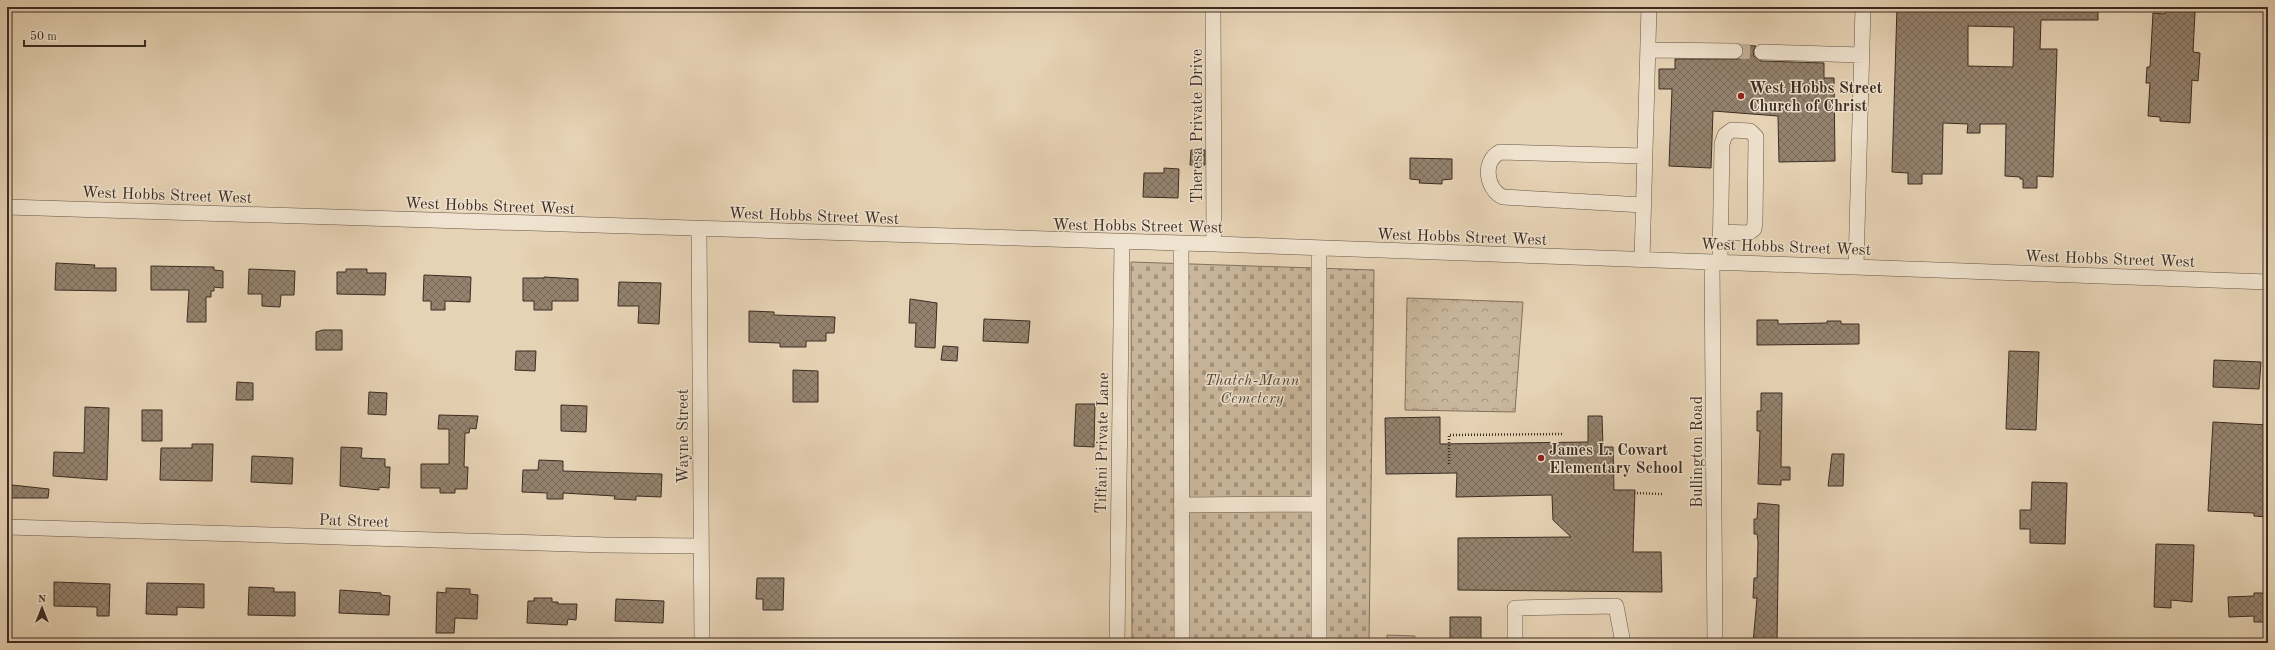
<svg xmlns="http://www.w3.org/2000/svg" width="2275" height="650" viewBox="0 0 2275 650" font-family="'Old Standard TT',serif">
  <defs>
    <pattern id="forest-crowns" width="20" height="18" patternUnits="userSpaceOnUse"><rect width="20" height="18" fill="#c9b69b"/><path d="M2 6a3 3 0 1 1 6 0M12 15a3 3 0 1 1 6 0" fill="none" stroke="#a4947e"/></pattern>
    <pattern id="cemetery-stones" width="16" height="16" patternUnits="userSpaceOnUse"><rect width="16" height="16" fill="#c9b69b"/><path d="M2 7V4a2 2 0 0 1 4 0v3zM10 15v-3a2 2 0 0 1 4 0v3z" fill="#a4947e"/></pattern>
    <pattern id="building-cross-hatch" width="8" height="8" patternUnits="userSpaceOnUse"><rect width="8" height="8" fill="#94826e"/><path d="M0 0l8 8M0 8l8-8" fill="none" stroke="#7a6b5a"/></pattern>
  </defs>
  <rect width="100%" height="100%" fill="#e6d2b4"/>
  <filter id="stains"><feTurbulence type="fractalNoise" baseFrequency=".005" numOctaves="4"/><feColorMatrix values="0 0 0 0 .2 0 0 0 0 .09 0 0 0 0 .02 0 0 0 .5 -.17"/></filter>
  <radialGradient id="worn" r=".72"><stop offset=".6" stop-color="#630" stop-opacity="0"/><stop offset="1" stop-color="#630" stop-opacity=".3"/></radialGradient>
  <!-- forest -->
  <path fill="url(#forest-crowns)" stroke="#82715e" d="M1407,298L1523,302L1515,412L1405,410Z
    M1387,635L1415,636V643H1387Z"/>
  <!-- cemetery -->
  <path fill="url(#cemetery-stones)" stroke="#82715e" d="M1131,262L1374,270L1369,643H1132Z"/>
  <!-- building -->
  <path fill="url(#building-cross-hatch)" stroke="#3c2c22" fill-rule="evenodd" d="M1897,7H2098V20H2041L2040,49H2057L2053,177L2037,176V188H2023V179H2020V177L2005,176L2006,124H1980V133H1967L1968,124L1943,123L1942,174H1922V184H1908V173L1892,172ZM1968,26L2014,27L2013,67L1968,66Z
    M2166,10L2195,12L2193,52L2200,53L2198,81L2192,80L2190,123L2160,121V117L2148,116L2150,83H2146L2147,67H2150L2153,13L2165,14Z
    M1742,45L1756,46L1753,51L1754,56L1761,61L1824,63V78H1834L1835,161L1779,162L1778,116L1713,111L1711,168L1669,166L1672,89H1659V69H1675V59H1739L1744,51Z
    M1191,150H1205V165H1190Z
    M1410,158L1452,159V179L1442,180V184L1419,183L1420,180L1410,179Z
    M1164,168L1179,169L1178,198L1143,197L1144,173H1164Z
    M56,263L95,265L94,268H116V291L55,290Z
    M151,266L214,267V270L223,271V288L214,287V291H211V297H206V322H187L189,290H151Z
    M249,269L295,271L294,295H281L280,307L262,306V294H248Z
    M346,269H367V273H386L385,295L337,294V272H346Z
    M424,275L471,277L470,302L445,301V310H431V301H423Z
    M544,277L578,279V301H552V310H534V301H523V278H544Z
    M619,282L661,283L659,324L638,323L639,306H618Z
    M910,299L937,303L935,348L915,347L916,323H909Z
    M749,311L774,312V315L835,317L834,333H826V341H806V347H780V343L749,342Z
    M984,319L1030,321L1028,343L983,341Z
    M1757,320H1778V324L1827,323V321H1841V324H1859V344L1757,345Z
    M323,330H342V350H316V332Z
    M943,346L958,347L957,361L941,360Z
    M516,351H536L535,371L515,370Z
    M2009,351L2039,352L2036,430L2006,429Z
    M2214,360L2261,362L2259,389L2213,387Z
    M793,370L818,371V402H793Z
    M237,382L253,383V400H236Z
    M369,392L387,393L386,415L368,414Z
    M1761,393H1782L1781,467H1790V480H1781V485L1758,484L1760,431H1757V411H1761Z
    M1076,404H1095L1094,447L1074,446Z
    M561,405L587,406L586,432L561,431Z
    M85,407L109,408L107,480L53,476L54,452L84,453Z
    M142,410H162V441H142Z
    M439,415L478,416L476,429L470,428L469,433H465L464,467H468L467,489H455V493H440V488H421V464H449V429H438Z
    M1588,416H1602L1603,447H1613L1614,490H1635L1633,552H1661L1662,592L1458,590V538L1571,537L1553,520L1552,495L1456,497L1457,473L1386,474L1385,418L1440,417V444L1588,442Z
    M2213,422L2268,425V517L2254,516V513L2208,511Z
    M192,444H213L212,481L160,480L161,448H192Z
    M341,447L362,448L361,458L385,459V467H390L389,488L379,487V490L340,486Z
    M1832,454H1844L1843,486H1828Z
    M252,456L293,458L292,484L251,482Z
    M539,460L563,461V471L662,474L661,497L636,496V500L614,499L615,496L563,493V499H547V493L522,492L523,470H538Z
    M2032,482L2067,483L2065,544L2030,543V529H2020V510H2031Z
    M12,485L49,489L48,498H11Z
    M1758,503L1779,505L1777,643H1753L1757,598H1753L1754,578H1757L1758,542L1757,534H1754V519H1757Z
    M2156,544L2194,545L2192,602L2171,600V608L2154,607Z
    M757,578H784L783,610H763V599H756Z
    M54,582L110,584L109,616H97V607L54,606Z
    M147,583L204,584V608L177,607V615L146,614Z
    M249,587L274,588V592H295V616L248,615Z
    M446,588L470,589V594L478,595L477,619L455,618L454,633H436L437,592L446,593Z
    M340,590L381,593V595L390,596L389,615L339,613Z
    M2254,593H2268V622H2254V616L2229,617L2228,597L2254,596Z
    M534,598H552V602H558V604H577L576,620L568,619L567,625L527,623L528,601H534Z
    M616,599L664,601L663,623L615,621Z
    M1450,617H1481V643H1450Z"/>
  <g fill="none" stroke-linecap="round" stroke-linejoin="round">
    <!-- minor-tunnel -->
    <path stroke="#c4b197" stroke-width="15" stroke-dasharray="15 8" stroke-linecap="butt" d="M1735,51L1762,52"/>
    <!-- minor casing -->
    <g stroke="#665646" stroke-width="16">
      <path id="minor" d="M1213,7L1214,244
        M1648,50L1735,51
        M1762,52L1862,55
        M1643,205L1503,197C1486,189 1482,161 1500,152L1645,156
        M7,207L1214,244L2268,282
        M699,230L702,643
        M1181,244L1182,643
        M1319,249V643
        M1642,260L1649,7
        M1712,262L1715,643
        M1720,262L1722,144L1725,135L1732,130L1750,131L1756,137L1755,222L1754,229L1748,233L1720,232
        M1856,267L1863,7
        M1181,505L1318,504
        M7,527L605,545L701,546
        M1117,643L1122,243
        M1515,643V608L1616,606L1623,643"/>
    </g>
    <!-- path -->
    <path stroke="#3c2c22" stroke-width="2.5" stroke-dasharray="1 2" stroke-linecap="butt" d="M1449,464V435L1564,434
      M1634,493L1662,494"/>
    <!-- minor -->
    <use href="#minor" stroke="#efe2ce" stroke-width="15"/>
  </g>
  <!-- markers -->
  <g fill="#8f2418" stroke="#efe2ce" stroke-width="1.5">
    <circle cx="1741" cy="96" r="4"/>
    <circle cx="1541" cy="458" r="4"/>
  </g>
  <g text-anchor="middle" stroke-width="3" stroke-linejoin="round" paint-order="stroke">
    <!-- poi labels -->
    <g font-size="16" font-weight="bold" fill="#3c2c22" stroke="#efe2ce" text-anchor="start">
      <text x="1749" y="93">West Hobbs Street<tspan x="1749" dy="18">Church of Christ</tspan></text>
      <text x="1549" y="455">James L. Cowart<tspan x="1549" dy="18">Elementary School</tspan></text>
    </g>
    <!-- street labels -->
    <g font-size="16" fill="#3c2c22" stroke="#efe2ce">
      <text transform="translate(1196 126) rotate(-90)" y="6">Theresa Private Drive</text>
      <text transform="translate(167 194) rotate(2)" y="6">West Hobbs Street West</text>
      <text transform="translate(490 205) rotate(2)" y="6">West Hobbs Street West</text>
      <text transform="translate(814 215) rotate(2)" y="6">West Hobbs Street West</text>
      <text transform="translate(1138 225) rotate(1)" y="6">West Hobbs Street West</text>
      <text transform="translate(1462 236) rotate(2)" y="6">West Hobbs Street West</text>
      <text transform="translate(1786 246) rotate(2)" y="6">West Hobbs Street West</text>
      <text transform="translate(2110 258) rotate(2)" y="6">West Hobbs Street West</text>
      <text transform="translate(682 436) rotate(-90)" y="6">Wayne Street</text>
      <text transform="translate(1101 443) rotate(-89)" y="6">Tiffani Private Lane</text>
      <text transform="translate(1696 452) rotate(-90)" y="6">Bullington Road</text>
      <text transform="translate(354 520) rotate(2)" y="6">Pat Street</text>
    </g>
    <!-- park labels -->
    <g font-size="16" font-style="italic" fill="#58483a" stroke="#efe2ce">
      <text x="1252" y="385">Thatch-Mann<tspan x="1252" dy="18">Cemetery</tspan></text>
    </g>
  </g>
  <!-- margin -->
  <rect width="2275" height="650" fill="none" stroke="#e6d2b4" stroke-width="24"/>
  <rect x="8" y="8" width="2259" height="634" fill="none" stroke="#3c2c22" stroke-width="2"/>
  <rect x="12" y="12" width="2251" height="626" fill="none" stroke="#3c2c22"/>
  <!-- north arrow -->
  <g transform="translate(42 608)" stroke="#efe2ce" stroke-width="3" paint-order="stroke">
  <path d="M0-3L7 15L0 10L-7 15Z" fill="#3c2c22"/>
  <text y="-6" font-size="11" font-weight="bold" text-anchor="middle" fill="#3c2c22">N</text>
  </g>
  <!-- scale -->
  <path d="M24 40v6h121v-6" fill="none" stroke="#3c2c22" stroke-width="2"/>
  <text x="30" y="40" font-size="12" fill="#3c2c22" stroke="#efe2ce" stroke-width="3" paint-order="stroke">50 m</text>
  <rect width="100%" height="100%" filter="url(#stains)"/>
  <rect width="100%" height="100%" fill="url(#worn)"/>
</svg>
